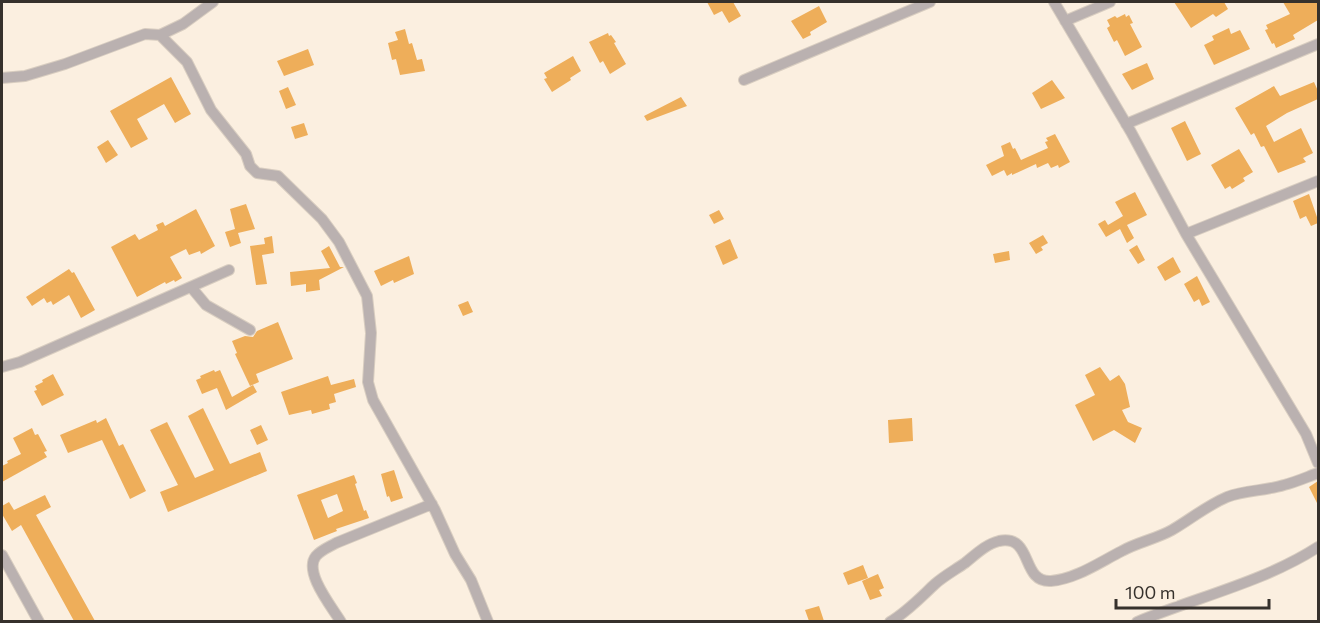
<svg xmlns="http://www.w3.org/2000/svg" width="1320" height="623" viewBox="0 0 1320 623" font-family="Commissioner,sans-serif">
  <rect width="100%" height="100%" fill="#fbefe0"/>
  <!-- building -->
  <path fill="#eeae5a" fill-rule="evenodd" d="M707,2H733L741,16L729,23L722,11L714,15Z
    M1174,2H1224L1228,9L1216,17L1213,14L1191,28Z
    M1283,2H1318V20L1293,35L1295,39L1276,48L1274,43L1272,44L1265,30L1268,29L1266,25L1290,14Z
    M819,6L827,22L810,32L811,35L803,39L791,21Z
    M1125,14L1126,17L1129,15L1133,23L1130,24L1142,47L1125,56L1117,40L1114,42L1107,28L1110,26L1107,20L1115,16L1117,18Z
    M1229,28L1231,34L1240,30L1250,49L1214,65L1204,45L1214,40L1212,36Z
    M405,29L409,44L412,43L417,60L422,59L425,71L400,75L396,59L392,60L388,43L398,40L395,32Z
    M608,33L609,36L611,35L616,42L614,43L626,64L610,74L603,61L600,63L589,42Z
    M308,49L314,65L284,76L277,61Z
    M573,56L581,71L570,78L571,80L552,92L544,79L547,78L544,73Z
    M1147,63L1154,79L1132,90L1122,74Z
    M171,77L191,114L175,123L164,104L137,119L148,139L131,148L110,111Z
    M1052,80L1065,98L1041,109L1032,93Z
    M1314,82L1318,91V99L1287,113L1266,126L1274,142L1301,128L1313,153L1303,158L1306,162L1278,173L1264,146L1261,147L1254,133L1251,135L1235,108L1274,86L1280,96Z
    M288,87L296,105L286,109L279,91Z
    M681,97L687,106L647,121L644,116Z
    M1185,121L1201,154L1187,161L1171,128Z
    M304,123L308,135L295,139L291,127Z
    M1055,134L1070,162L1059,168L1058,165L1051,168L1048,163L1037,168L1036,164L1012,175V173L1007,176L1004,170L992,176L986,165L1004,156L1001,146L1010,142L1013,149L1015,148L1021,160L1048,148L1045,142L1048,141L1046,138Z
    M108,140L118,155L106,163L97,147Z
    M1239,149L1253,172L1243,178L1245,181L1232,189L1230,186L1225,189L1211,165Z
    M1135,192L1147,215L1127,225L1134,238L1127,243L1120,229L1106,237L1098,224L1105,220L1108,225L1123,216L1115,202Z
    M1309,194L1318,220V223L1311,226L1306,216L1300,219L1293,201Z
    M246,204L255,229L238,233L241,243L230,247L225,232L235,229L230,209Z
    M196,209L215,246L201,254L200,251L189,255L186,249L170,257L182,278L175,282L174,280L166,284L165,282L137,297L111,247L135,234L139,240L158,230L156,225L163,222L165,226Z
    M719,210L724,219L714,224L709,215Z
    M1043,235L1048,243L1041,247L1043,250L1036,254L1029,243Z
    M272,236L274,253L262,255L267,284L256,285L250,246L265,244L264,238Z
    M730,239L738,258L723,265L715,246Z
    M1137,245L1145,260L1138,264L1129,250Z
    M329,246L340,267H344L319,280L320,290L306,292V284L291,286L290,272L330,268L321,251Z
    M1009,251L1010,260L995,263L993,254Z
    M409,256L414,274L394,283L393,280L381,286L374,271Z
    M1173,257L1181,272L1165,281L1157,267Z
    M69,269L72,273L74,272L95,310L81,318L69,295L53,305L51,301L47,303L44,298L32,306L26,297Z
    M1197,276L1210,302L1202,306L1199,299L1194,302L1184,284Z
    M468,301L473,312L463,316L458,305Z
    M278,322L293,359L256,374L259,382L250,386L235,354L237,353L232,341L245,336L253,337L257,331Z
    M1100,367L1110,381L1119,375L1125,384L1130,407L1122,410L1128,422L1142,428L1135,443L1114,430L1093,441L1075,405L1095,395L1085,375Z
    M214,370L215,372L220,370L232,397L253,385L257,392L226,410L217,388L202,394L196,380L201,378L200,376Z
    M53,374L64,395L42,406L34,391L37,390L35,386L43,382L42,380Z
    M328,376L331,385L354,379L356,387L334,394L336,402L329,404L330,409L312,414L311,410L289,415L281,392Z
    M203,408L230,464L260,452L267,471L168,512L160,492L178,485L150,430L167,422L195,478L214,470L188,416Z
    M106,418L119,446L123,444L146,491L130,499L102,440L68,453L60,435L96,420L97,423Z
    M912,418L913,441L889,443L888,420Z
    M261,425L268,440L257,445L250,430Z
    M32,428L35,435L38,434L47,451L44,452L47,457L2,482V466L8,463L7,461L21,454L13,438Z
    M394,470L403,498L391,502L389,496L387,497L381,474Z
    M354,475L357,483L355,484L364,511L366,510L369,518L336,529L337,531L314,540L297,495ZM337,494L343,511L328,518L321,500Z
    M1318,481V505L1309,487Z
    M45,495L51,507L36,515L95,621H74L21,525L12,531L2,514V506L9,502L14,510Z
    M863,565L868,578L848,585L843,573Z
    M878,574L884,588L879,590L882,596L870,600L862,581Z
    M819,606L824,621H809L805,610Z"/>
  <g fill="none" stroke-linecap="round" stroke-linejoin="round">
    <!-- street casing -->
    <g stroke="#d8cdc0" stroke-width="12">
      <path id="street" d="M1054,2L1131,132L1186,234L1306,434L1318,463
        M1065,21L1110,2
        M160,35L187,62L211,110L246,154L250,166L257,173L278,176L322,219L339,242L367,296L371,333L368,382L373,400L435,510L455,554L471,580L488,622
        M2,78L25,76L65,64L145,34L160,35L183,24L213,2
        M744,80L930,2
        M1126,124L1318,44
        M1186,234L1318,181
        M191,287L206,305L250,330
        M2,367L20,362L229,270
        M2,555L39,622
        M341,622C332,607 303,572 316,556C321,550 329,547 336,543L432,504
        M890,622C907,612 921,597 935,584C944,576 955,570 965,563C975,555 986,544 999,541C1034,534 1020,583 1051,581C1076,579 1100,562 1122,551C1138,542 1156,539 1172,530C1191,519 1206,506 1227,497C1245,490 1265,491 1284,485C1296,482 1307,477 1318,473
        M1137,622C1197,597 1264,582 1318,547"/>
    </g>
    <!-- street -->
    <use href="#street" stroke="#bab1b0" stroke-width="10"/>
  </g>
  <!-- border -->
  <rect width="1320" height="623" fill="none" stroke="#36312c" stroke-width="6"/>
  <!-- scale -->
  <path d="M1116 599v9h153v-9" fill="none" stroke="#36312c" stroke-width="3"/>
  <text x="1125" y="599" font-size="18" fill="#36312c" stroke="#fbefe0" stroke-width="4.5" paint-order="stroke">100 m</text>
</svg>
